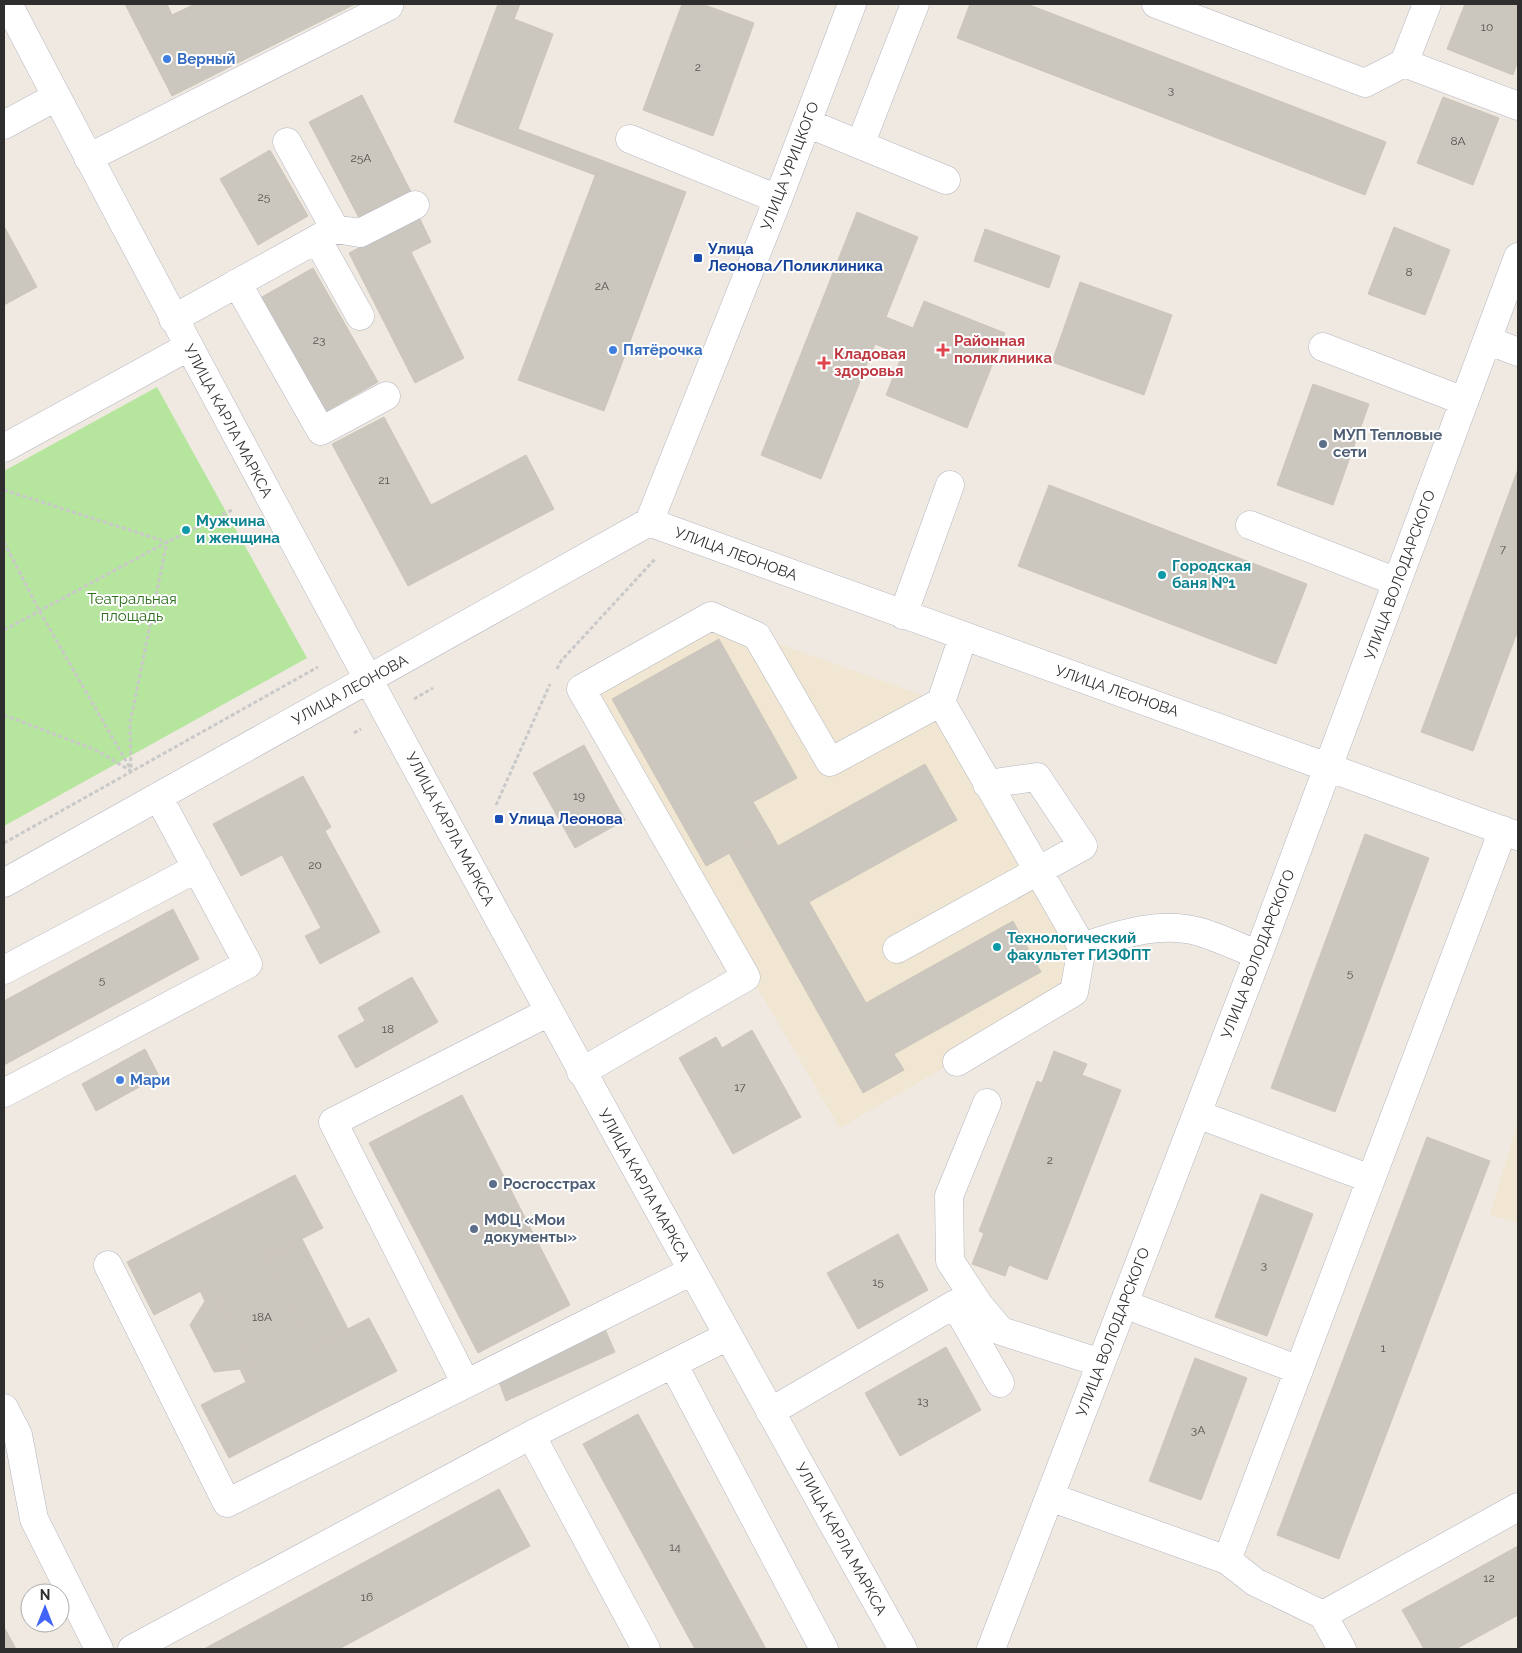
<svg xmlns="http://www.w3.org/2000/svg" width="1522" height="1653" viewBox="0 0 1522 1653" font-family="Raleway,sans-serif">
  <rect width="100%" height="100%" fill="#efe9e1"/>
  <!-- education -->
  <path fill="#f0e6d1" d="M711,616L757,636L941,702L1082,947L1074,992L840,1128L581,689Z
    M1518,1121V1223L1490,1215Z"/>
  <!-- green -->
  <path fill="#b6e59e" d="M157,387L307,658L4,826V471Z"/>
  <!-- building -->
  <path fill="#cbc7bf" stroke="#cbc5ba" d="M125,4H167L172,15L195,4H355L172,96Z
    M498,4H520L514,19L553,34L518,129L601,160L595,175L454,122Z
    M682,4H702L754,23L713,136L643,110Z
    M970,4H1027L1386,142L1365,195L957,38Z
    M1465,4H1518V60L1513,75L1447,49Z
    M362,95L412,194L360,220L309,122Z
    M1443,97L1499,118L1473,185L1417,163Z
    M270,150L308,216L258,245L220,179Z
    M601,160L686,192L604,411L518,380Z
    M857,212L918,237L886,317L913,328L924,301L1005,333L967,428L886,395L902,355L875,344L821,479L761,455Z
    M419,217L431,242L411,252L464,358L415,383L349,253Z
    M4,226L37,287L4,305Z
    M1394,227L1450,250L1425,315L1368,294Z
    M985,229L1060,256L1049,288L974,261Z
    M313,268L378,382L325,412L260,298Z
    M1080,282L1172,315L1144,395L1052,362Z
    M1313,384L1369,404L1333,505L1277,485Z
    M384,417L431,505L526,455L554,509L408,586L332,444Z
    M1518,469V630L1473,751L1421,732Z
    M1049,485L1307,584L1276,664L1018,566Z
    M719,639L797,778L753,802L770,831L706,866L612,699Z
    M584,745L625,820L575,848L533,773Z
    M925,764L957,820L809,902L866,1003L1013,921L1041,972L894,1054L904,1070L863,1093L729,853L770,831L778,846Z
    M303,776L331,827L325,831L380,932L320,964L305,936L321,928L282,855L241,876L213,824Z
    M1365,834L1429,858L1335,1112L1271,1088Z
    M173,909L199,959L4,1065V1001Z
    M412,977L438,1022L356,1068L338,1036L365,1021L358,1008Z
    M752,1030L801,1117L733,1154L679,1058L716,1037L722,1048Z
    M145,1049L159,1076L96,1111L82,1084Z
    M1054,1051L1087,1064L1082,1075L1121,1090L1047,1280L1009,1265L1005,1276L972,1264L984,1233L979,1231L1037,1081L1042,1083Z
    M462,1095L570,1305L478,1353L369,1143Z
    M1427,1137L1490,1161L1339,1559L1277,1535Z
    M295,1175L323,1228L266,1257L313,1347L369,1318L397,1371L229,1458L201,1405L258,1376L211,1286L154,1315L127,1262Z
    M1261,1194L1313,1214L1267,1336L1215,1317Z
    M898,1234L928,1290L858,1329L827,1273Z
    M302,1239L348,1329L313,1347L266,1257Z
    M211,1286L258,1376L246,1382L240,1369L214,1372L190,1325L205,1301L200,1291Z
    M605,1329L615,1352L506,1401L498,1379Z
    M946,1347L981,1410L900,1456L865,1393Z
    M1195,1358L1247,1378L1201,1500L1149,1481Z
    M638,1414L766,1649H695L583,1444Z
    M499,1489L530,1546L339,1649H204Z
    M1518,1546V1615L1456,1649H1424L1402,1610Z
    M4,1627L16,1649H4Z"/>
  <g fill="none" stroke-linecap="round" stroke-linejoin="round">
    <!-- minor casing -->
    <g stroke="#b4b7c1" stroke-width="29">
      <path id="minor" d="M8,4C298,557 598,1104 903,1649
        M1156,4L1365,83L1404,63L1518,106
        M1404,63L1427,4
        M807,123L946,180
        M4,125L56,97
        M630,139L778,199
        M860,145L915,4
        M88,158L389,6
        M335,229L360,233L415,205
        M317,239L360,316
        M237,283L321,431L386,396
        M173,319L335,229L287,142
        M1487,340L1518,352
        M1323,347L1464,401
        M4,448L188,347
        M649,522L778,199L852,4
        M1250,525L1397,582
        M903,615L950,485
        M941,702L963,637
        M4,883L649,522L1518,836
        M1082,947C1119,935 1160,920 1200,932C1220,938 1239,947 1258,955
        M897,949L1083,846L1037,777L987,784
        M4,970L197,868
        M581,1072L746,977L581,689L711,616L757,636L830,762L941,702L1082,947L1074,992L957,1062
        M4,1093L248,964L159,798
        M987,1103L949,1196L950,1261L979,1305L1001,1331L1101,1363
        M1197,1114L1371,1179
        M108,1265L227,1503L692,1271
        M1124,1304L1299,1370
        M673,1364L824,1649
        M465,1382L333,1122L549,1012
        M4,1408L18,1435L34,1519L99,1649
        M770,1412L955,1304L1000,1383
        M531,1435L646,1649
        M1050,1497L1227,1560L1255,1582L1323,1615L1342,1649
        M1227,1560L1503,830
        M1323,1615L1518,1507
        M132,1649L531,1435L728,1336
        M991,1649L1258,955L1518,257"/>
    </g>
    <!-- path -->
    <path stroke="#c9c9c9" stroke-width="3" stroke-dasharray="4 2.5" stroke-linecap="butt" d="M4,490L167,542L130,723L131,771L96,750L4,715
      M4,542L40,612L130,768
      M4,630L167,542L232,510
      M557,669L561,661L655,559
      M414,699L433,688
      M354,733L361,729
      M496,805L550,684
      M4,843L318,667"/>
    <!-- minor -->
    <use href="#minor" stroke="#fff" stroke-width="28"/>
  </g>
  <!-- markers -->
  <g fill="#3f7fe0" stroke="#fff" stroke-width="2">
    <circle cx="167" cy="59" r="5"/>
    <circle cx="613" cy="350" r="5"/>
    <circle cx="120" cy="1080" r="5"/>
  </g>
  <g fill="#1a4fb4" stroke="#fff" stroke-width="2">
    <rect x="693" y="253" width="10" height="10" rx="2.5"/>
    <rect x="494" y="814" width="10" height="10" rx="2.5"/>
  </g>
  <g fill="#e0444e" stroke="#fff" stroke-width="2">
    <path d="M940.5 342.5h5v5h5v5h-5v5h-5v-5h-5v-5h5z"/>
    <path d="M821.5 355.5h5v5h5v5h-5v5h-5v-5h-5v-5h5z"/>
  </g>
  <g fill="#5c6f8a" stroke="#fff" stroke-width="2">
    <circle cx="1323" cy="444" r="5"/>
    <circle cx="493" cy="1184" r="5"/>
    <circle cx="474" cy="1229" r="5"/>
  </g>
  <g fill="#0f9aa8" stroke="#fff" stroke-width="2">
    <circle cx="186" cy="530" r="5"/>
    <circle cx="1162" cy="575" r="5"/>
    <circle cx="997" cy="947" r="5"/>
  </g>
  <g text-anchor="middle" stroke-width="4" stroke-linejoin="round" paint-order="stroke">
    <!-- number labels -->
    <g font-size="12" fill="#555452">
      <text x="1487" y="31">10</text>
      <text x="698" y="71">2</text>
      <text x="1171" y="94">3</text>
      <text x="1458" y="145">8А</text>
      <text x="361" y="162">25А</text>
      <text x="264" y="201">25</text>
      <text x="1409" y="276">8</text>
      <text x="602" y="290">2А</text>
      <text x="319" y="344">23</text>
      <text x="384" y="484">21</text>
      <text x="1503" y="553">7</text>
      <text x="579" y="800">19</text>
      <text x="315" y="869">20</text>
      <text x="1350" y="977">5</text>
      <text x="102" y="984">5</text>
      <text x="388" y="1033">18</text>
      <text x="740" y="1091">17</text>
      <text x="1050" y="1164">2</text>
      <text x="1264" y="1269">3</text>
      <text x="878" y="1286">15</text>
      <text x="262" y="1321">18А</text>
      <text x="1383" y="1352">1</text>
      <text x="923" y="1405">13</text>
      <text x="1198" y="1434">3А</text>
      <text x="675" y="1551">14</text>
      <text x="1489" y="1582">12</text>
      <text x="367" y="1601">16</text>
    </g>
    <!-- shop labels -->
    <g font-size="15" font-weight="bold" fill="#366cbe" stroke="#fff" text-anchor="start">
      <text x="177" y="64">Верный</text>
      <text x="623" y="355">Пятёрочка</text>
      <text x="130" y="1085">Мари</text>
    </g>
    <!-- street labels -->
    <g font-size="15" fill="#2e2e2e" stroke="#fff">
      <text transform="translate(790 166) rotate(-69)" y="5">УЛИЦА УРИЦКОГО</text>
      <text transform="translate(228 421) rotate(62)" y="5">УЛИЦА КАРЛА МАРКСА</text>
      <text transform="translate(736 554) rotate(20)" y="5">УЛИЦА ЛЕОНОВА</text>
      <text transform="translate(1400 575) rotate(-70)" y="5">УЛИЦА ВОЛОДАРСКОГО</text>
      <text transform="translate(350 690) rotate(-29)" y="5">УЛИЦА ЛЕОНОВА</text>
      <text transform="translate(1117 691) rotate(19)" y="5">УЛИЦА ЛЕОНОВА</text>
      <text transform="translate(450 829) rotate(62)" y="5">УЛИЦА КАРЛА МАРКСА</text>
      <text transform="translate(1258 954) rotate(-69)" y="5">УЛИЦА ВОЛОДАРСКОГО</text>
      <text transform="translate(644 1185) rotate(61)" y="5">УЛИЦА КАРЛА МАРКСА</text>
      <text transform="translate(1113 1332) rotate(-69)" y="5">УЛИЦА ВОЛОДАРСКОГО</text>
      <text transform="translate(841 1539) rotate(61)" y="5">УЛИЦА КАРЛА МАРКСА</text>
    </g>
    <!-- transit labels -->
    <g font-size="15" font-weight="bold" fill="#164399" stroke="#fff" text-anchor="start">
      <text x="708" y="254">Улица<tspan x="708" dy="17">Леонова/Поликлиника</tspan></text>
      <text x="509" y="824">Улица Леонова</text>
    </g>
    <!-- health labels -->
    <g font-size="15" font-weight="bold" fill="#be3a42" stroke="#fff" text-anchor="start">
      <text x="954" y="346">Районная<tspan x="954" dy="17">поликлиника</tspan></text>
      <text x="834" y="359">Кладовая<tspan x="834" dy="17">здоровья</tspan></text>
    </g>
    <!-- service labels -->
    <g font-size="15" font-weight="bold" fill="#4e5e75" stroke="#fff" text-anchor="start">
      <text x="1333" y="440">МУП Тепловые<tspan x="1333" dy="17">сети</tspan></text>
      <text x="503" y="1189">Росгосстрах</text>
      <text x="484" y="1225">МФЦ «Мои<tspan x="484" dy="17">документы»</tspan></text>
    </g>
    <!-- culture labels -->
    <g font-size="15" font-weight="bold" fill="#0d838f" stroke="#fff" text-anchor="start">
      <text x="196" y="526">Мужчина<tspan x="196" dy="17">и женщина</tspan></text>
      <text x="1172" y="571">Городская<tspan x="1172" dy="17">баня №1</tspan></text>
      <text x="1007" y="943">Технологический<tspan x="1007" dy="17">факультет ГИЭФПТ</tspan></text>
    </g>
    <!-- park labels -->
    <g font-size="15" fill="#2c6e1b" stroke="#fff">
      <text x="132" y="604">Театральная<tspan x="132" dy="17">площадь</tspan></text>
    </g>
  </g>
  <!-- border -->
  <rect width="1522" height="1653" fill="none" stroke="#2e2e2e" stroke-width="10"/>
  <!-- north arrow -->
  <g transform="translate(45 1608)"><circle r="24" fill="#ffffff" stroke="#ababab"/>
  <path d="M0-4L9 19L0 12L-9 19Z" fill="#4264fb"/>
  <text y="-8" font-size="14" font-weight="bold" text-anchor="middle" fill="#2e2e2e">N</text>
  </g>
</svg>
